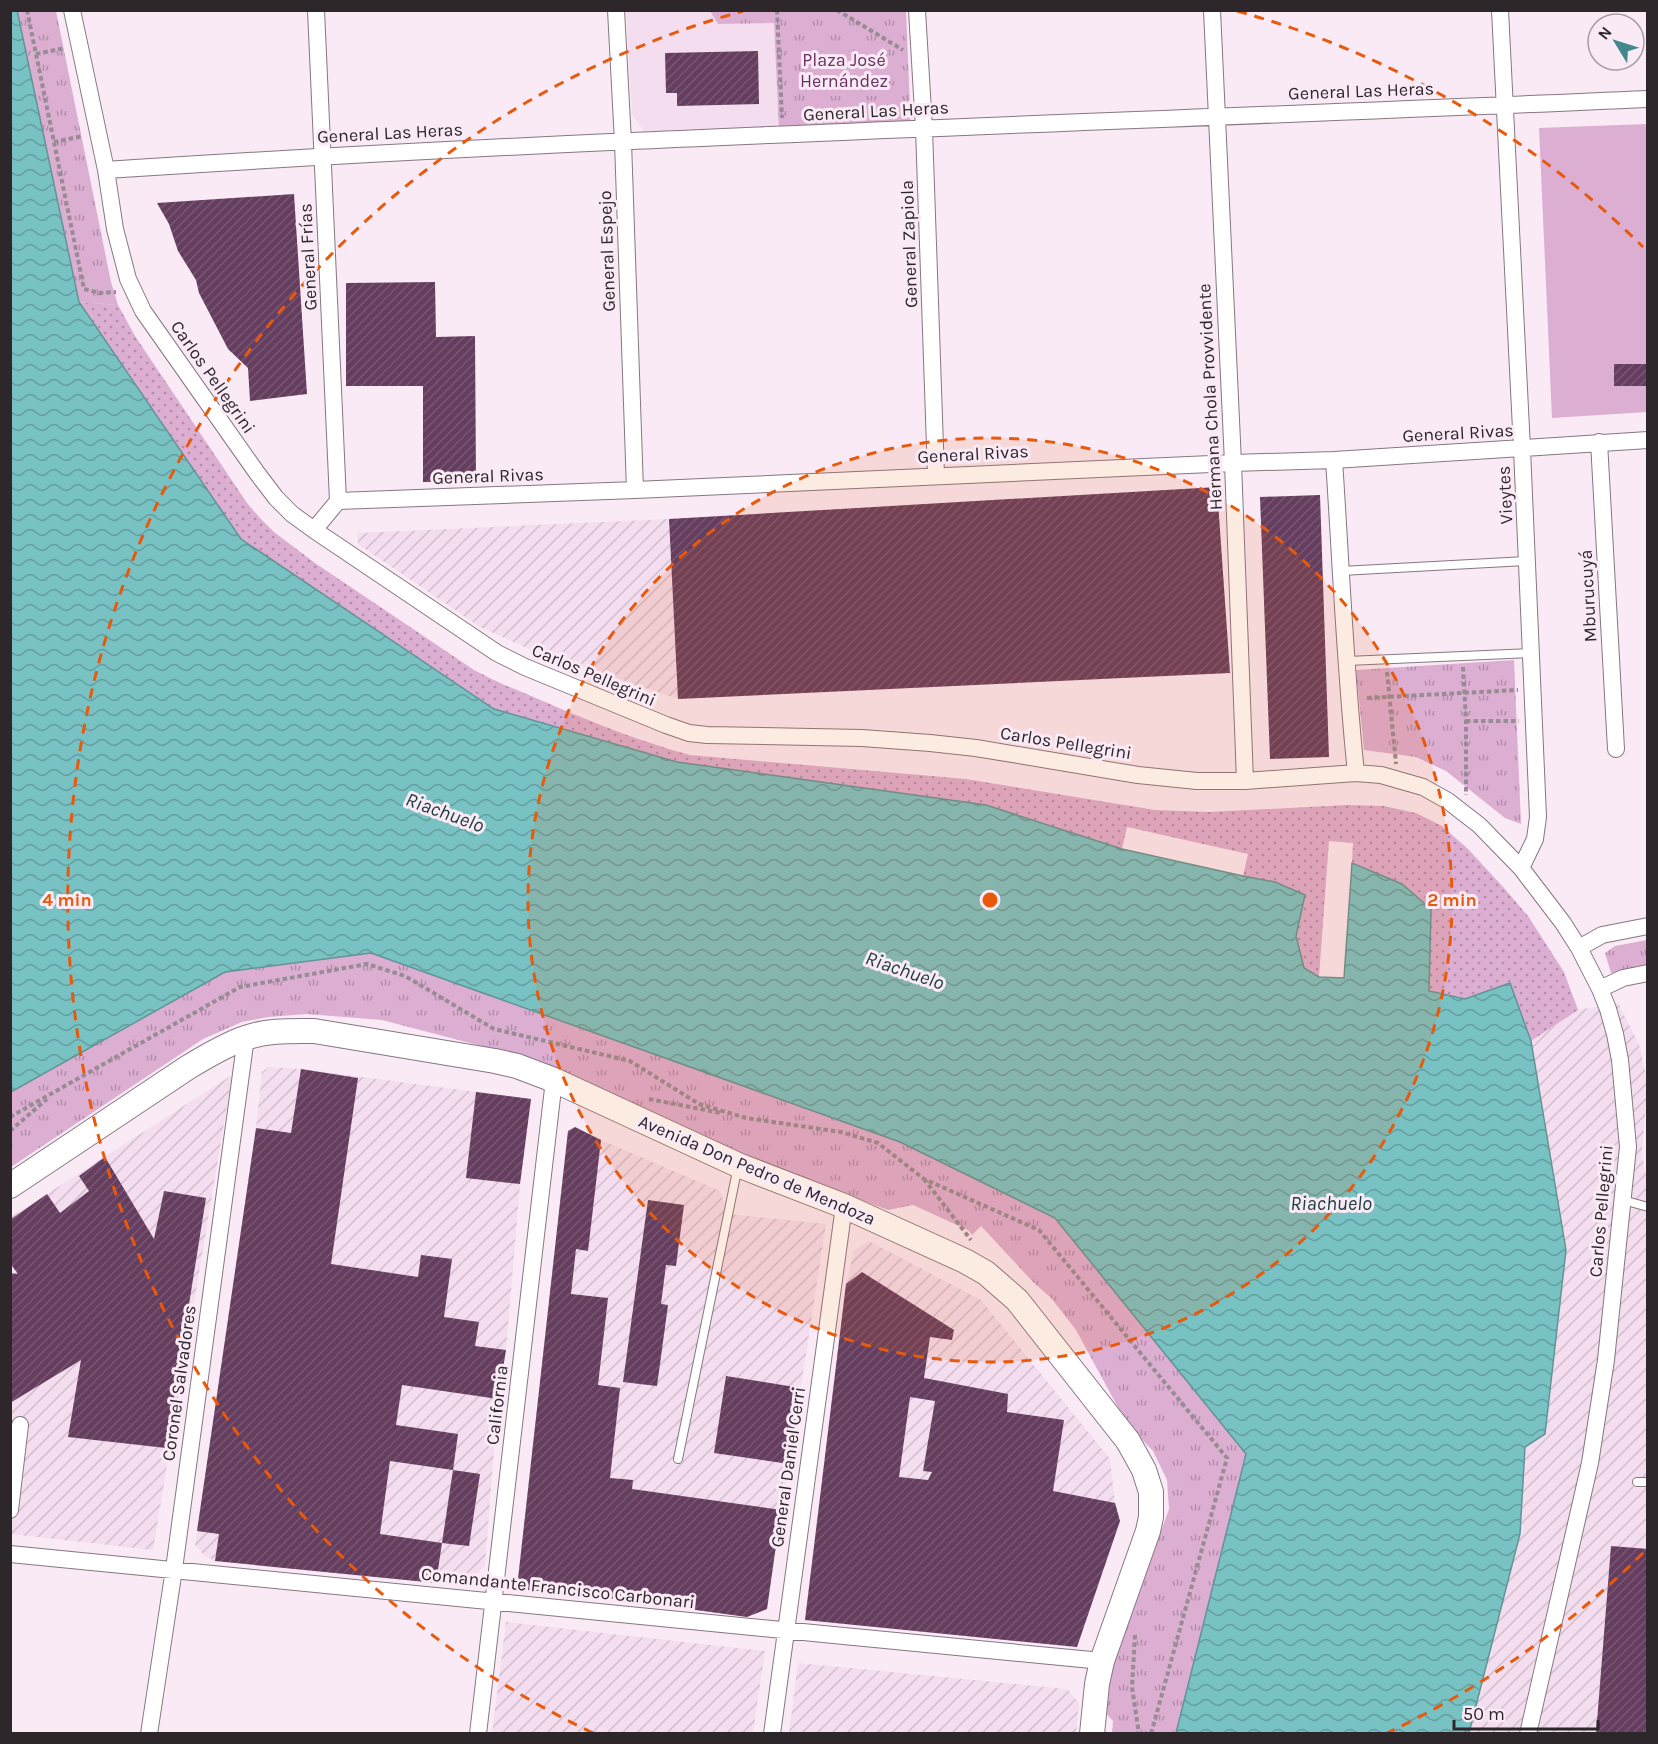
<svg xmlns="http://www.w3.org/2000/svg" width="1658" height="1744" viewBox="0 0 1658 1744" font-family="Karla,sans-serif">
  <defs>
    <pattern id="industrial-furrows" width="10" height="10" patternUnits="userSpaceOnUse" patternTransform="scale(1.5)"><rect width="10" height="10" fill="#f3ddee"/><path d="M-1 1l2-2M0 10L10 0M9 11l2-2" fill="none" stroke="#d1becc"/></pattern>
    <pattern id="grass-dots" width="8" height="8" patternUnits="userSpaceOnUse" patternTransform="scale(1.5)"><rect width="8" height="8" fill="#dcaed2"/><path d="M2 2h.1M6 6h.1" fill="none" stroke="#b38eab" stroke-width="1.8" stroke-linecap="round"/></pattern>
    <pattern id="park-tufts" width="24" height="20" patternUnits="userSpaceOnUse" patternTransform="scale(1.5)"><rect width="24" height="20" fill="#dcaed2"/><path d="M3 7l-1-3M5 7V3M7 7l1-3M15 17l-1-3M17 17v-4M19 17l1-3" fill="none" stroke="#b38eab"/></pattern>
    <pattern id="water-waves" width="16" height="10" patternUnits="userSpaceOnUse" patternTransform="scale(1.5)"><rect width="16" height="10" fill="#79c2c4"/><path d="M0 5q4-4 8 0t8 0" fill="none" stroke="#649e9f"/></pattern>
    <pattern id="building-hatch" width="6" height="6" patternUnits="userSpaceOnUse" patternTransform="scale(1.5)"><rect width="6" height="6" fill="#653d5e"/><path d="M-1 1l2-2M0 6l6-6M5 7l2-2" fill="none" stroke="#775772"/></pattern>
  </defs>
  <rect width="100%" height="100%" fill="#faeaf6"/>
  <!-- built -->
  <path fill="#f3ddee" d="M626,11H710L718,24L774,23L779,131L645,133L632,114Z"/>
  <!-- industrial -->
  <path fill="url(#industrial-furrows)" d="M669,519L678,699L529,649L480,627L358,544L357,533Z
    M1618,1003L1639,1044L1648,1084L1642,1151L1645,1172L1648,1177L1647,1733L1469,1734L1520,1534L1525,1447L1545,1434L1566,1250L1531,1041L1578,1010Z
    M269,1067L301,1069L531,1099L520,1184L506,1350L498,1399L485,1566L467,1583H436L215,1561L205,1556L195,1545L256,1128L262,1072Z
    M232,1075L153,1550L11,1534V1217Z
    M575,1127L601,1140L720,1191L728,1214L826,1224L767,1609L747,1617L616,1599L528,1590L518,1579L568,1131Z
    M869,1241L981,1300L1110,1459L1115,1503L1120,1521L1077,1647L805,1620L846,1284L854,1251Z
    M506,1622L765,1651L753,1733H492Z
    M798,1663L1067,1689L1079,1703L1076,1733H789Z"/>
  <!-- grass -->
  <path fill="url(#grass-dots)" d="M79,302L118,305L135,336L247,503L260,518L274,532L315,563L474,670C498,683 524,693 550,704C596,724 642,742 690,755L966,779L1155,810L1209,812L1348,805L1384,806L1416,813L1442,826L1468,849L1504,888L1528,916L1564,972L1578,1010L1531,1041L1510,983L1465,999L1428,991L1431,909L1402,884L1352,863L1353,843L1329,841L1319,977L1304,968L1296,936L1305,895L1275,882L1243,876L1248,854L1127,827L1122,849L986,805L677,762L494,709L241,539Z"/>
  <!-- park -->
  <path fill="url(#park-tufts)" d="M17,11H56L111,282L118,305L79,302Z
    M710,11H906L911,131H779L774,23L718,24Z
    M1514,660L1521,824L1505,818L1446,771L1416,757L1364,750L1356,670Z
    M1647,940V967L1611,973L1605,953L1615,946Z
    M371,953L901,1142L1055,1218L1246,1454L1176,1733H1112L1113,1721L1102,1709L1114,1662L1169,1509L1167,1480L1153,1451L1127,1424L1076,1330L1051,1298L1033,1282L981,1226L972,1235L968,1230L913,1205L888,1210L791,1174L622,1102L523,1057L382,1020L307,1014L268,1017L242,1022L203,1039L11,1167V1092L225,971Z"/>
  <!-- pitch -->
  <path fill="#dcaed2" d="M880,51V96H806V52Z
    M1647,124V412L1552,418L1539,128Z
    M1380,705L1384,739L1366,742L1362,707Z"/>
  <!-- water -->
  <path fill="url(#water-waves)" stroke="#629496" stroke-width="1.5" d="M17,10L79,302L241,539L494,709L677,762L986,805L1122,849L1243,876L1275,882L1305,895L1296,936L1304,968L1319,977L1344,978L1352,863L1402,884L1431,909L1429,991L1465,999L1510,983L1531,1041L1566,1250L1545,1434L1525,1447L1520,1534L1469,1733H1176L1246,1454L1055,1218L900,1142L371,953L225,972L11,1092L10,11Z"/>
  <!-- building -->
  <path fill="url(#building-hatch)" fill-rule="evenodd" d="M758,51L759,104L677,106V93H666L665,53Z
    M294,194L307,394L250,401L248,368L228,349L199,293L196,280L178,251L169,224L157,203Z
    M435,282L436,337L475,336L476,482H423V386H346V283Z
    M1614,364H1648V386H1614Z
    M1217,487L1230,673L678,699L669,519Z
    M1320,495L1329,757L1270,759L1260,497Z
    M301,1069L358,1078L331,1264L418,1277L421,1255L452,1259L444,1317L479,1322L475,1346L506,1350L498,1399L402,1385L396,1425L458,1434L453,1470L390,1461L380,1534L442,1543L453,1470L480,1474L469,1546L442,1543L436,1583L215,1561L219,1534L197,1531L256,1128L291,1133Z
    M476,1092L531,1099L520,1184L466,1178Z
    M575,1127L601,1140L588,1251L576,1249L571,1294L608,1298L598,1385L620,1388L610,1478L633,1480L632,1489L781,1510L767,1609L747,1617L616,1599L528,1590L518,1579L568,1131Z
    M105,1157L154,1239L164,1191L206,1198L166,1448L68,1437L81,1360L10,1403V1273L18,1274L10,1263V1220L47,1194L60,1213L89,1191L79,1176Z
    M648,1200L684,1205L676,1266L666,1265L661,1304L668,1305L657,1386L623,1382Z
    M862,1272L954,1330L952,1340L930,1337L924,1378L1008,1394L1007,1412L1064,1420L1053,1491L1115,1503L1120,1521L1077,1647L805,1620L846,1284ZM910,1397L935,1401L923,1471L932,1472L928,1480L899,1477Z
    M726,1376L801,1388L789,1464L714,1453Z
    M1611,1546L1648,1549V1734H1596Z"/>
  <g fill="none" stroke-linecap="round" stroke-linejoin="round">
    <!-- service casing -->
    <g stroke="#857782" stroke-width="10">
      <path id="service" d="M1341,571L1527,561
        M1347,661L1531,653
        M1623,1200L1648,1207
        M678,1459L738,1166
        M1637,1482H1648"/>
    </g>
    <!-- minor casing -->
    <g stroke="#857782" stroke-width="18">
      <path id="minor" d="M72,10L106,170L115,229L128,279L143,311L257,473L276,498L292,514L314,530L497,653L525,667L666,725L689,733L707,735L862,738L930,743L976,748L1138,775L1197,781H1245L1356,773L1381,775L1423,787L1448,801L1479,825L1521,868L1563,923L1579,948L1600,989L1608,1009L1615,1034L1620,1060L1628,1147L1606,1360L1590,1463L1528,1734
        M316,10L338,501
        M616,10L623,142L635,490
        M917,10L924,129L936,475
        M1212,10L1233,463L1245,781
        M1500,10L1522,449L1538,817L1535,839L1521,868
        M106,170C619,136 1134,122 1648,99
        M1599,442L1616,749
        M1334,460C1341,564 1345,669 1356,773
        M314,530L338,501L635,490L1233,463L1334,460L1648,440
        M1579,948L1602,935L1648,926
        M1600,989L1623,978L1648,973
        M10,1510L20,1425
        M10,1554C375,1587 738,1627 1102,1661
        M149,1734L174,1569L246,1037
        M478,1734L554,1080
        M772,1734L844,1206"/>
    </g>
    <!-- secondary casing -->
    <g stroke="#857782" stroke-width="26">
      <path id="secondary" d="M10,1186L187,1068C205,1057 225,1045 245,1038C267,1030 291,1031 314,1031L495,1061L517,1066L554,1080L738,1165L844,1206L965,1261L986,1273L1017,1300L1128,1441L1144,1470L1151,1492V1517L1148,1531L1102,1661L1097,1684L1092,1734"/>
    </g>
    <!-- path -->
    <path stroke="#978b94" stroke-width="4" stroke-dasharray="4.5 3" stroke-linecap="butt" d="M27,10L84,289L100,293L116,292
      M777,10L782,118
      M837,10L903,50
      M36,54L65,48
      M54,142L83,136
      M1463,667L1466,721V795
      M1387,672L1396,764
      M1367,698L1518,690
      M1466,721H1519
      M649,1099L721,1113
      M10,1117L240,987L367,964L405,976L494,1029L630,1061L699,1104L746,1118L841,1132L878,1143L924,1179L1039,1230L1227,1458L1151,1734
      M10,1131L47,1099
      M924,1179L971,1240
      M1135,1635L1132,1687L1139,1734"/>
    <!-- service -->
    <use href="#service" stroke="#fff" stroke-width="8"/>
    <!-- minor -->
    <use href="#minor" stroke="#fff" stroke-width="16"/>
    <!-- secondary -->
    <use href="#secondary" stroke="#fff" stroke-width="24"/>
  </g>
  <!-- distance rings -->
  <circle cx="990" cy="900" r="462" fill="#e8590c" fill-opacity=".12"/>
  <g fill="none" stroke="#e8590c" stroke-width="3" stroke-dasharray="10 8">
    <circle cx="990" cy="900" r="462"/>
    <path d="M1643 1553A923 923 0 0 1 1387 1733M593 1733A923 923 0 0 1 743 11M1237 11A923 923 0 0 1 1643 247"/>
  </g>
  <g text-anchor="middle" stroke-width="6" stroke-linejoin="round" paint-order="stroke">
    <!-- park labels -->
    <g font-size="18" fill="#68305f" stroke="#faeaf6">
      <text x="844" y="66">Plaza José<tspan x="844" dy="21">Hernández</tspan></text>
    </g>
    <!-- street labels -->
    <g font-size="18" fill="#2d272c" stroke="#faeaf6">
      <text transform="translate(1361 91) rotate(-2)" y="6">General Las Heras</text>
      <text transform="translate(876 111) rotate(-3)" y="6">General Las Heras</text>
      <text transform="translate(390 133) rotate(-3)" y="6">General Las Heras</text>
      <text transform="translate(909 244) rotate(-92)" y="6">General Zapiola</text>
      <text transform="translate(607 251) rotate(-92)" y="6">General Espejo</text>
      <text transform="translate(308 257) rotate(-93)" y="6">General Frías</text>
      <text transform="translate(213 377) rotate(55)" y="6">Carlos Pellegrini</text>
      <text transform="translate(1210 397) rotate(-93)" y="6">Hermana Chola Provvidente</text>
      <text transform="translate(1458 433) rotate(-3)" y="6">General Rivas</text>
      <text transform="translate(973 454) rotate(-3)" y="6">General Rivas</text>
      <text transform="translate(488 476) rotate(-2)" y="6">General Rivas</text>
      <text transform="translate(1505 495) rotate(-93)" y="6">Vieytes</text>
      <text transform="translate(1588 596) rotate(-93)" y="6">Mburucuyá</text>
      <text transform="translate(594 675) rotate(23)" y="6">Carlos Pellegrini</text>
      <text transform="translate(1066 743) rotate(9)" y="6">Carlos Pellegrini</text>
      <text transform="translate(757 1170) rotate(23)" y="6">Avenida Don Pedro de Mendoza</text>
      <text transform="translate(1601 1211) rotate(-85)" y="6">Carlos Pellegrini</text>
      <text transform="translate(179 1383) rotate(-82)" y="6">Coronel Salvadores</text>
      <text transform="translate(497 1405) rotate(-83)" y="6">California</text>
      <text transform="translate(788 1467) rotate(-82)" y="6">General Daniel Cerri</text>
      <text transform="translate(558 1588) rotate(6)" y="6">Comandante Francisco Carbonari</text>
    </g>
    <!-- water labels -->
    <g font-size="20" font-style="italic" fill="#193d3e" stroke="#faeaf6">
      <text transform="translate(445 812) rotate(20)" y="7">Riachuelo</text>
      <text transform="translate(905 970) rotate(19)" y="7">Riachuelo</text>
      <text x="1331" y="1210">Riachuelo</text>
    </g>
  </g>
  <circle cx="990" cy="900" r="9" fill="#e8590c" stroke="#faeaf6" stroke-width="3"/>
  <g font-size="18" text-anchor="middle" font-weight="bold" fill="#e8590c" stroke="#faeaf6" stroke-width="6" stroke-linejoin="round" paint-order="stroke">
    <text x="1452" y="906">2 min</text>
    <text x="67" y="906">4 min</text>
  </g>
  <!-- border -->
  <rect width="1658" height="1744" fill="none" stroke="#2d272c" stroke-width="24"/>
  <!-- north arrow -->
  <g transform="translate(1616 42) rotate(308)"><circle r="28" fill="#faeaf6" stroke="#a89ca5" stroke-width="1.5"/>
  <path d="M0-4.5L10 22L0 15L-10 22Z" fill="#40888b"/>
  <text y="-9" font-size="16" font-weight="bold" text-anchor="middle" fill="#2d272c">N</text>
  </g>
  <!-- scale -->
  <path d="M1454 1720v9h144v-9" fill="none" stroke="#2d272c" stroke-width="3"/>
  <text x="1463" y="1720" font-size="18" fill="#2d272c" stroke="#faeaf6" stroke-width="4.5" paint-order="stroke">50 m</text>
</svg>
